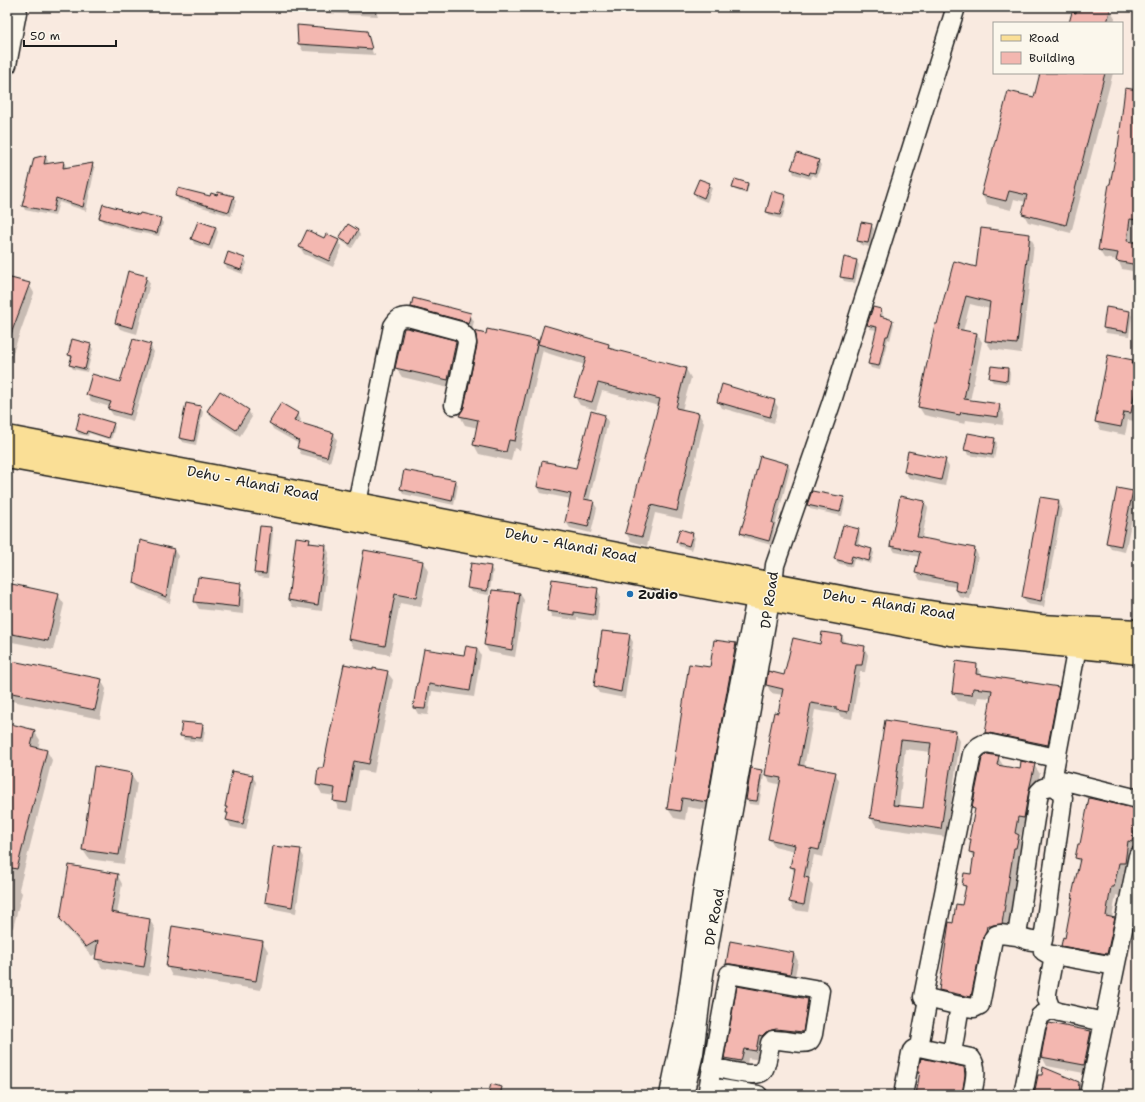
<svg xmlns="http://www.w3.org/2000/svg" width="1145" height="1102" viewBox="0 0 1145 1102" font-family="'Shantell Sans',sans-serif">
  <rect width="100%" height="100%" fill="#f9eae0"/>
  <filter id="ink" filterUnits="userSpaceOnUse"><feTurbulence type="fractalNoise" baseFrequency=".025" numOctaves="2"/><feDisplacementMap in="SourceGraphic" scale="8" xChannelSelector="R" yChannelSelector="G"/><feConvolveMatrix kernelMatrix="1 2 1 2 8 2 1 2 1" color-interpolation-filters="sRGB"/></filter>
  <g filter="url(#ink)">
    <!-- shadow -->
    <path fill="#0003" fill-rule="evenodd" d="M303,7H375L378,16L306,12Z
      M1078,7H1103L1110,9L1115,18L1114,23H1070L1077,14Z
      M366,32L369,37H368L373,54L375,53V55L303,51L299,44Z
      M1041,73H1113L1071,233L1028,222L1023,213L1026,202L1014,199L1011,210L987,204L982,195L1035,99Z
      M1138,91V272L1122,269L1118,260L1104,258L1099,250L1111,185L1119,150Z
      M46,157L48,161L47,165L64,162L66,166V169L92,164L95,168L86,211L59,202L55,216L25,210L23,206Z
      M818,161L821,165L817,177L812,175L811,179L794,174L792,169Z
      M709,184L712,188L707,202L697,198L694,193Z
      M748,184L749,185L746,194L735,190L733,188Z
      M785,195L787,200L782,219L770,216L767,212Z
      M176,196L211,198L218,196L233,197L236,201L231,216L179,200Z
      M104,205L120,210L121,211L140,216L160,219L163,223L159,236L136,232L103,222L100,218Z
      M871,225L874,229L870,247L861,245L858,241Z
      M216,228L218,232L212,250L194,244L192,239Z
      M357,230L360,235L352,248L343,242L340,238Z
      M1029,235L1034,244L1021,353L991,349L986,341L990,309L970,304L963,331L977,334L982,342L970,401L999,405L1004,414L1003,425L966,420L965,424L924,415L919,407L938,326L977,268Z
      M325,240L338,241L342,247L333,267L304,254L300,247Z
      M245,259L247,263L243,274L227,268L225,264Z
      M856,260L859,265L855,283L844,281L841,276Z
      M146,277L150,283L137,334L120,329L116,322Z
      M7,278L29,284L34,293L9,364H7Z
      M412,307L470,314L474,321L472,330L416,314Z
      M873,308L881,309L883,313L882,318L892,320L894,324L890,340L888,339L880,370L871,368L869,364L877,330L870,329L868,325Z
      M1107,308L1130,312L1132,316L1129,336L1106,333L1104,328Z
      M545,326L609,345L612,350L686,369L691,378L682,410L699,414L704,423L682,519L655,513L647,546L631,541L626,533L659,406L602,391L596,410L580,405L575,397L585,365L544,352L543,349L520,450L514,448L511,461L479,454L474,445L478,428L465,425L460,416L465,408L487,335L537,341L539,345Z
      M455,343L461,352L453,389L402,377L396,368Z
      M90,345L93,349L87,372L73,369L70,364L72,360L69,355Z
      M150,345L154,352L133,421L113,415L109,409L110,407L91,401L88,395L120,383Z
      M1133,360L1136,366L1138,367V416L1136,415L1135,421L1128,420L1125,435L1101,430L1096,422Z
      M1008,369L1010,373L1009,384L993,382L990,378Z
      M718,401H774L778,407L774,423L722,408Z
      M282,404L298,414L301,420L299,424L334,434L337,440L330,462L301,454L298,448L299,444L273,429L270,423Z
      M200,407L203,412L196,445L183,442L180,438Z
      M248,410L252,417L240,436L212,418L208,411Z
      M81,415L113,424L115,427L111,440L89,433L88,436L78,434L77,430Z
      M605,416L608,422L589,501L593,502L597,508L591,533L570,528L566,522L571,499L541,493L538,487L577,469Z
      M994,439L997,443L994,459L968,455L966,450Z
      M945,460L949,467L945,486L909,478L905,472Z
      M788,464L790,469L775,527V528L771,545L744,537L741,533L749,505V503Z
      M404,471L456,481L458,485L454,505L403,494L401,489Z
      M1132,492L1136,499L1125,552L1111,549L1107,542Z
      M843,498L845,502L842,516L810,509L808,505Z
      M1059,501L1062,508L1044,607L1027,604L1023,597Z
      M924,502L928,508L922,538L975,549L978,556L970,599L959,597L956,590V587L920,580L916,573L920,557L895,552L891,546Z
      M271,528L273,533L268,578L258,577L255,573Z
      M858,530L860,534L858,545L872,550L874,553L871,564L854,559L852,567L837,563L835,559Z
      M693,534L695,538L691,550L679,546L677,542Z
      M297,538L309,540L312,545L326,546L329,553L322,611L293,607L289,600Z
      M174,550L178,556L170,603L139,589L135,582Z
      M423,562L428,571L421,607L400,603L390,655L354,648L349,639Z
      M490,567L493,571L489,595L471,592L468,588Z
      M199,579L240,584L244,591L243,614L199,609L195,602Z
      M553,580L578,584L579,586L597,589L600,595L597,621L577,618V620L552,617L549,611Z
      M7,584L58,595L64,604L53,650L7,641Z
      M520,594L524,600L515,657L489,652L485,645Z
      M629,635L633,642L625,698L599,693L595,686Z
      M842,636L846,644L864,647L868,655L865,672H860L852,719L841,717L839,714L815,710L804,767L835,773L839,781L823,857L814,855L809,880L813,886L808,912L794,910L790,902L795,873L791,867L795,851L774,846L769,839L781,785L770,782L766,775L771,744L769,741L779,714L783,695L771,693L767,685L785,677L821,646Z
      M714,641L736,644L741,654L712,811L687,807L685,820L674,818L668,809L710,668Z
      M477,648L481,655L474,697L432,691L428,715L418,714L414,707L418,684Z
      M7,661L101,680L106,689L100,719L7,700Z
      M976,665L981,674V676L1058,688L1063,697L1053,754L991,741L986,733L992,698L978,697L977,704L958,701L953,692Z
      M374,671L387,672L393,680L374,773L359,770L352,811L339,809L334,800L335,796L322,794L317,785Z
      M886,721L955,731L960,741L946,837L877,827L871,818ZM905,749L931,752L924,810L899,807Z
      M7,724L34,731L40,740L38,749L47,751L52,760L19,889L22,893L13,928L7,926Z
      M203,725L205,730L203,742L184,740L181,735Z
      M998,757L1004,767L1021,770L1034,765L1040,774L1033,800L1029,827L1023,826L1020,840L1023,846L1021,857H1019L1007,933L999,934L976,1006L946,999L940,990L954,924L963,906L966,890L963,885L971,876L974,859L970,852L972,841L970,839L975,812L973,808Z
      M761,771L764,775L759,805L749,804L747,799Z
      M131,774L137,783L124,864L89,859L83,850Z
      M252,776L256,782L246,830L231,827L227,820L228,815L227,813L228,810L226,807Z
      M1089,799L1138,810L1137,850L1129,872L1124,871L1119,896L1116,895L1112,918H1114L1119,928L1112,963L1068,955L1062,946L1066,939L1080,863L1076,858L1081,845Z
      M300,850L304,857L296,913L270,908L266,902Z
      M117,874L122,884L117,914L150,920L155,929L149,976L102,968L96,958L97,953L92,956L66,928L61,919Z
      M262,941L268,951L261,990L172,976L167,966Z
      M731,942L794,954L798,961L794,980L731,971L727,964Z
      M807,999L813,1009L807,1041L781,1037L761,1060L748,1058L746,1070L731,1067L725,1058Z
      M1090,1032L1096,1041L1089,1074L1047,1066L1042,1057Z
      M963,1068L969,1078L968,1095H917L921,1073L919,1071Z
      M1078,1082L1084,1092L1083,1095H1035Z"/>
    <!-- building -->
    <path fill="#f3b7b0" stroke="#1c1c1c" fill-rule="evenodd" d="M1077,7H1111L1107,23H1069L1072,12L1076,13Z
      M297,25L367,31L372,49L298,44Z
      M1040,73H1105L1066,225L1022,214L1027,195L1009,191L1006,201L981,195L1008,91L1034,97Z
      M1125,88L1138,90V220L1130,219L1127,241L1138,243V265L1116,261L1118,253L1098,250L1109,184H1110L1117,148H1118Z
      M797,153L819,160L815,173L810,172L809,175L791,169Z
      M46,155L44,164L64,161L63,168L93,163L83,207L56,198L53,212L22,206L34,158Z
      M699,179L710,183L704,198L693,193Z
      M735,179L748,183L746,192L732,188Z
      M178,188L210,196L211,193L217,195L218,192L234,196L229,212L175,196Z
      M772,191L786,195L780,215L766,212Z
      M103,204L121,209L120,210L139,215L140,213L161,218L157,233L133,228L99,218Z
      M198,221L216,227L209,246L191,239Z
      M861,222L872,224L868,243L857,241Z
      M348,224L358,230L350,244L339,238Z
      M981,228L1030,234L1017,344L985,341L990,302L966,296L957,329L977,333L964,399L1000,404L998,417L961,412L960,415L918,407L935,324H937L954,261L976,267Z
      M307,230L324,238L326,234L339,240L329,261L299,247Z
      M228,252L245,258L241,270L224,264Z
      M844,257L857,260L853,279L840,277Z
      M128,271L147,276L133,328L115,323Z
      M7,277L30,283L8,342H7Z
      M413,298L471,313L468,324L463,321L411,307Z
      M873,307L881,309L880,316L893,320L888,336H886L879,366L868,364L877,327L867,325Z
      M1106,307L1130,311L1127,332L1103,328Z
      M544,325L609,344L608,348L686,368L676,408L699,413L677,511L651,505L642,537L625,533L660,399L598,383L592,402L574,397L586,358L538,344Z
      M404,328H407L455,340L456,342L448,380L395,368Z
      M487,329L538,340L515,441L509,440L506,452L473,445L478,420L459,416L464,407L477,345L476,335L474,331L486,334Z
      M72,339L91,344L85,369L69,365L72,356L68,355Z
      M133,339L151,344L130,415L108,409L111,402L86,395L92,374L120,382Z
      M1108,355L1133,360L1132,365L1138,366V374L1131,413L1124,412L1121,427L1095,422Z
      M991,366L1008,368L1007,381L989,378Z
      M722,384L775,400L770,417L717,402Z
      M220,391L249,410L236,430L207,411Z
      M186,403L201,406L194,441L179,438Z
      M281,403L298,413L294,421L334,433L327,457L297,448L299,441L269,423Z
      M591,411L605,415L584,499L594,501L588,527L565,522L571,494L537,487L542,461L576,468Z
      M80,413L114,423L109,438L87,431L86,434L76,430Z
      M968,433L995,438L992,455L964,450Z
      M908,451L946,459L941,480L904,472Z
      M760,456L788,464L772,523H774L769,541L740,533L749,504H748Z
      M404,470L456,480L452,501L400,489Z
      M1117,488L1133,491L1121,546L1106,543Z
      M812,491L844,497L840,512L807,505Z
      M900,496L925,501L917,537L975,548L966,593L955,590L956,582L915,573L920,552L890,546Z
      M1040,497L1059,500L1041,601L1022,597Z
      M843,525L859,529L855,544L872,549L869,561L852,556L850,563L834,559Z
      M260,526L271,527L266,574L254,573Z
      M680,529L693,533L689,546L676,542Z
      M296,537L310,539L309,543L326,545L318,605L288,600Z
      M140,540L174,549L166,597L134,583Z
      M364,550L423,561L416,598L395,594L385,646L348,639Z
      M471,563L491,566L487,591L467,588Z
      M198,577L241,583L239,607L194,602Z
      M552,579L578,583V585L598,588L594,615L574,612V615L547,611Z
      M7,583L59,594L48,641L7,633Z
      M492,590L520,593L512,650L484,645Z
      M602,631L630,634L621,692L594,686Z
      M822,632L842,635L841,642L865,646L862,665H856L848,712L836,710V707L811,703L799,765L836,772L819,850L810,848L804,877L809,878L804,905L789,902L795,868L790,867L795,845L768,839L781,778L765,775L770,742L768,741L774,712L778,713L783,689L766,685L768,671L784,675L793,638L820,644Z
      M714,640L736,643L717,745L707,802L682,798L680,811L667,809L689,664L710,667Z
      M466,646L477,648L470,691L429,684L425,709L413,708L417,683H418L424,649L464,655Z
      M7,660L102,679L95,710L7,692Z
      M956,661L977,664L976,674L1059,687L1048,745L989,733H985L992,690L973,688L972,695L952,693Z
      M344,664L373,670V668L388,671L369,764L354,761L347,803L333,801L335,788L316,785L318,768H323Z
      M885,720L956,731L941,829L870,818ZM901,740L931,743L923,808L893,805Z
      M182,722L203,724L201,738L180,736Z
      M7,723L35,730L31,746L47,750L17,869L7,867Z
      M987,754L999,756L997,765L1020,769L1021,761L1035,764L1029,790L1024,818L1018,817L1015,833L1019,835L1016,848H1014L1002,924L993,925L991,926H987L986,931L983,937L971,997L939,990L949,922L953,923L956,904L962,905L966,886L962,885L964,873L971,874L974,853L969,852L971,839H969L975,809L972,808L982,758Z
      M94,766L132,773L119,855L82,850Z
      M751,768L762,770L757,801L746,800Z
      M232,771L253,775L243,824L226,820L228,813H226L227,807H225Z
      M1089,798L1138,809L1132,842L1128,841L1125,863H1119L1114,887H1111L1106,916L1115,918L1107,954L1061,946L1063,937L1065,938L1073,895H1072L1080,859L1075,858L1078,844H1080Z
      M273,846L301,849L292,907L265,902Z
      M69,865L118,874L111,912L150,919L146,948H147L144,967L95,959L98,940L86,947L60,919Z
      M172,926L263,941L256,981L166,967Z
      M730,941L794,953L790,974L731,964H726Z
      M737,986L808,999L803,1032L776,1029L772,1030L766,1032L762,1036L759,1035L756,1051L744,1049L741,1061L724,1058Z
      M1049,1023L1091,1031L1084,1065L1041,1057L1046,1030Z
      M921,1058L964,1067L965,1075L962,1095H916L920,1071H918Z
      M1043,1067L1079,1082L1078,1095H1034L1038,1075H1042Z
      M491,1084L502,1087L500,1095H488Z"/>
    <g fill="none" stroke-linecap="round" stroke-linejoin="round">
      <!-- minor casing -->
      <g stroke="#1c1c1c" stroke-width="21">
        <path id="minor" d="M7,65L18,7
          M357,503L393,326C397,319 400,317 408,317L460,331L466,337L467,343L454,405
          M1053,778L1138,799
          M1051,786L1043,788L1039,792L1018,929L1017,936C1026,940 1034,943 1043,940L1063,798C1061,791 1059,788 1051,786L1077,647
          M1017,936L1000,934L996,935L993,939L980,1005L974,1008L960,1006L923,997L972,754C976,748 980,744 987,743L1056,758
          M1043,951L1048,954L1115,966
          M1054,955L1047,993V999L1051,1009L1059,1012L1104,1022
          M919,1047L928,999
          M952,1053L960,1006
          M709,1087L758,1095
          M669,1095L684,1022L702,893L727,747L756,598L760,585
          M684,1095L694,1053L704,974L773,584L775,565L831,404L956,7
          M707,1095L729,974L820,990L813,1034C812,1037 811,1041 808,1042C802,1045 782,1039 773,1040L770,1043C769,1050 767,1065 763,1071C757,1079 722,1069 713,1067
          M903,1095L911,1053C912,1049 915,1048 919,1047L971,1058C979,1068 974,1083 972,1095
          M1023,1095L1036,1027L1040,1016L1051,1009
          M1089,1095L1138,856"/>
      </g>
      <!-- major casing -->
      <g stroke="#1c1c1c" stroke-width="25">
        <path id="major" d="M7,437L265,486L872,603L943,614L1041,626L1138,631
          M7,457L258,502L950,634L1138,653"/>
      </g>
      <!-- minor -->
      <use href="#minor" stroke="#fbf7ec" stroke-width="18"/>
      <!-- major -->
      <use href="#major" stroke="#fadf96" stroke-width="22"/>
    </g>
  </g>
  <!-- markers -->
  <circle fill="#1f6fb2" stroke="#fbf7ec" stroke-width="1.5" cx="630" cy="594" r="4"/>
  <g text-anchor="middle" stroke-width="3" stroke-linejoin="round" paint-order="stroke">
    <!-- street labels -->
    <g font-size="14" fill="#1c1c1c" stroke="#fbf7ec">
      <text transform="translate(253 483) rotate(11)" y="5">Dehu - Alandi Road</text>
      <text transform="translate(571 545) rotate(11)" y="5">Dehu - Alandi Road</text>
      <text transform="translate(769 600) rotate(-82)" y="5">DP Road</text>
      <text transform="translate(889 604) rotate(9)" y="5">Dehu - Alandi Road</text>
      <text transform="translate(714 917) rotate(-80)" y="5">DP Road</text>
    </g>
    <!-- poi labels -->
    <g font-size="14" font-weight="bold" fill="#1c1c1c" stroke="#fbf7ec" text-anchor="start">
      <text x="638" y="599">Zudio</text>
    </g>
  </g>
  <!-- margin -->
  <rect width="1145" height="1102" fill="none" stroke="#fbf7ec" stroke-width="24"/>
  <rect x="12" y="12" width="1121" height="1078" fill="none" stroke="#1c1c1c" stroke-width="1.5" filter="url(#ink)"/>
  <!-- legend -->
  <rect x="993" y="22" width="130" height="52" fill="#fbf7ec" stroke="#a29f99"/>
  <rect x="1001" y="35" width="20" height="6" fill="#fadf96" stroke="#a29f99"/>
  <text x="1029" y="42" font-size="12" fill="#1c1c1c">Road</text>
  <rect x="1001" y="52" width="20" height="12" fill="#f3b7b0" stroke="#a29f99"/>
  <text x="1029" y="62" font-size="12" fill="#1c1c1c">Building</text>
  <!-- scale -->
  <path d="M24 40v6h92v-6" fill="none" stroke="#1c1c1c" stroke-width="2"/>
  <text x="30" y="40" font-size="12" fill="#1c1c1c" stroke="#fbf7ec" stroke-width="3" paint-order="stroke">50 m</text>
</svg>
